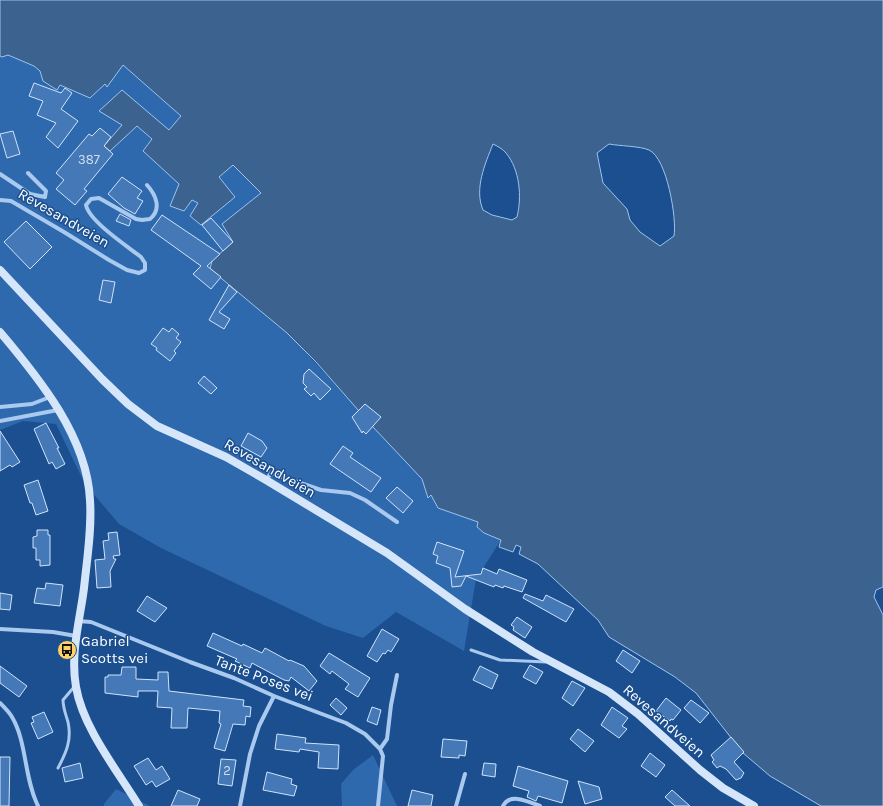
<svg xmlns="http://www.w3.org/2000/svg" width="883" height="806" viewBox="0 0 883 806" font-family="Karla,sans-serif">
  <rect width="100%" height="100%" fill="#1b4f8f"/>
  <!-- green -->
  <path fill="#2e69ad" d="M8,55L34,66L40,71L43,81L56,89L60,85L90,98L105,84L107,86L123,65L181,116L169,131L100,111L122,125L110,151L137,126L153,139L143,151L179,184L192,199L198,203L190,216L218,177L233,164L262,193L222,224L233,242L217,256L422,479L428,498L431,495L438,508L478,522L477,527L484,533L501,540L476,579L464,651L396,612L363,638L326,626L161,548L119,524L85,484L56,424L23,421L0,430V56Z
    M373,755L397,806H342L341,784L353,770Z
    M116,789L150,806H104V804Z"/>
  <!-- water -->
  <path fill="#3c6290" stroke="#9cc4f0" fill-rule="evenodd" d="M0,0H883V587L876,590L874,597L883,615V806H821L770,776L743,753L696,693L675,677L609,637L598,620L538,564L519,554L521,547L516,545L513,552L499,547L501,540L484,533L477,527L478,522L438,508L431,495L428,498L422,479L373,427L316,362L287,333L210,269L214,253L217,256L233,242L222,224L261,193L233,165L219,177L235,197L201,225L190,216L198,203L192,200L184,211L170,206L179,184L143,151L152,139L137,126L110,151L104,146L122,125L99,111L122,90L169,130L181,116L123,65L107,87L105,84L90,98L60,85L57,90L43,81L40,71L34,66L8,55L2,57L0,56ZM493,144C497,146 503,149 506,153C520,170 522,197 517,217L512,220L492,215L483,210C474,189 485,164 493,144ZM609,144C619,146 640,146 649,150C667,158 677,219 674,236L660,246L640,232L630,220L627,209L603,183L597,153Z"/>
  <!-- building -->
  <path fill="#4478b7" stroke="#cfe3fa" d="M34,83L61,93L65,88L72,93L61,109L78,121L58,148L46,137L56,123L37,115L43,101L29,96Z
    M100,128L111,137L104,146L113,154L84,189L87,191L75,205L56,189L64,180L56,173L89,134L92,136Z
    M13,131L20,154L7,158L0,134Z
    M122,177L142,191L137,198L143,201L135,214L124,208L108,194Z
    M120,214L131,220L129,226L116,221Z
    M162,215L220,254L207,266L221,277L211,289L193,274L201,266L151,230Z
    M211,218L233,242L223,251L202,225Z
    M26,221L52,247L30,269L4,242Z
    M103,280L115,282L111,303L99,300Z
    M229,285L237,292L219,312L230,319L224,329L209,320Z
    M163,328L169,332L172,328L179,334L176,338L181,342L174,351L176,353L170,361L156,350L157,348L151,344Z
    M309,369L331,389L320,400L314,393L311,396L304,389L307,387L303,383L304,374Z
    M204,376L217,388L211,394L198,383Z
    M365,404L381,417L366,434L363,431L362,433L352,417Z
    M46,423L59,448H57L65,464L56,469L52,462L49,464L34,429Z
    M0,431L20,462L12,467L10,465L0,471Z
    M248,433L262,441L267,448L261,457L241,446Z
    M343,446L353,453L350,457L381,478L371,492L330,464Z
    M38,480L48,511L36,515L32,503H30L24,485Z
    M397,487L413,501L403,513L386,498Z
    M37,530H48V535H50V565L40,566V560H36V548H33V537L37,536Z
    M117,532L120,555L113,556L114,559H116L110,571L111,587L97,588L95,560L105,559L103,541L109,540L108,533Z
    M437,542L464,551L455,577L481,574L483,568L497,574L499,569L527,580L522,592L504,586L503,588L495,585L494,587L466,576L461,586L452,587L450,568L436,563L438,556L433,554Z
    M46,583L63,585L60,606L34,603L37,588L45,589Z
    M0,593L12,595L10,610L0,609Z
    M525,594L543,601L546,595L574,609L566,622L523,598Z
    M147,596L167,608L155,622L137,611Z
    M517,617L532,627L525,638L513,630L514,627L511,625Z
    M382,629L399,639L391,652L388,650L385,654L383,653L377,662L367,656Z
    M213,633L242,646L243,644L262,653L265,648L289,661L290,660L304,666L317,681L309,691L291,677L289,681L284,680L252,663L250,668L235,661L237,659L207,646Z
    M623,650L640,661L632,673L616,661Z
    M329,653L370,678L358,697L345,689L349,684L332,671L330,674L320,666Z
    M530,665L543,672L536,684L523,677Z
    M0,666L27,686L19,697L0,683Z
    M480,666L498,675L492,689L473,680Z
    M122,667H136V679L158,680V672H168L169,691L244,700L243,706L251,707L250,717L246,716L245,725L233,724L225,751L214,748L221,724L219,723L220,711L188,708L187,728H171L172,708L157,707L158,691H138V697L105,693V677H108V675H121Z
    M572,681L585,688L573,706L562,698Z
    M336,698L347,708L341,715L330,705Z
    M666,698L681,710L673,720L671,719L670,721L656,711Z
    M691,700L709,713L700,723L684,708Z
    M372,707L381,710L377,725L367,721Z
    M612,707L628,718L622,726L627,729L619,738L601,725Z
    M44,712L53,732L38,739L31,723L34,722L32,717Z
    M578,729L594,741L585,752L570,739Z
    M277,734L306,738L305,743L339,745L338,769L318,768L319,752L300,749L299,752L275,749Z
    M731,737L744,752L734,762L744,773L741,778L736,780L726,769L720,766L717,768L712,762L714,760L711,755Z
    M443,739L467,741L465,756L459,755V758L441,757Z
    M650,753L665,765L656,777L641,766Z
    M0,757H10L9,806H0Z
    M148,758L156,770L162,766L170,779L156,787L152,781L146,785L134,766Z
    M221,759L236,760L232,786L218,784Z
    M80,763L83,778L65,782L62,768Z
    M484,763L496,764L495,777L482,775Z
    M518,766L568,781L562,803L538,796L536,801L527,797L529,791L513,786Z
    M267,772L292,779L291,784L297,786L294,796L263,790Z
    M578,781L599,787L602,799L585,804Z
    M178,790L200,799L197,806H171Z
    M412,790L433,795L431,806H408Z
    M672,790L690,806H675L665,797Z"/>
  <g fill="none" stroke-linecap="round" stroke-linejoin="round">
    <!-- service -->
    <path stroke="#a9c9ee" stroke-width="3" d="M471,650L500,660L546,662
      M58,768C66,753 72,740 68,722C66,715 63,708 63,700L74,687"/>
    <!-- minor -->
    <path stroke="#a9c9ee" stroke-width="4" d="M0,174L30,194L45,197L46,191L28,173
      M0,200L11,201L64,232L109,260L127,270L139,273L145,270V263L141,257C127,246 89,221 86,205L91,199L99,198L136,219L142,220L150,219C162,209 156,195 147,185
      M0,407L32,404L50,397
      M0,421L58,410
      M266,480L271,473L321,490L350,493L365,500L397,522
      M78,621L91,622L190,662L234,678L274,696L346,723L365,734L380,749L383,756L378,806
      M0,629L53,632L76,636
      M0,703C4,707 9,712 12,717C27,742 24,778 38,806
      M380,749L387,739L391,705L397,675
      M240,806L250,754L259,726L274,696
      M456,806L465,774
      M503,806C510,792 529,802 540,806"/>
    <!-- secondary -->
    <path stroke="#d6e6fa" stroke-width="8" d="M0,270L102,379L128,404L157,426L226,457L266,480L387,553L465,609L533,652L609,692L638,714L700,770L723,788L754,806
      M0,332C39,378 87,437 90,500C92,529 87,559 84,588C80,620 70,653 76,687C83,728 117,770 139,806"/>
  </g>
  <!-- icons -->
  <defs>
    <g id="bus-disc" transform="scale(1)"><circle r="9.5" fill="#ffd166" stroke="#1b4f8f"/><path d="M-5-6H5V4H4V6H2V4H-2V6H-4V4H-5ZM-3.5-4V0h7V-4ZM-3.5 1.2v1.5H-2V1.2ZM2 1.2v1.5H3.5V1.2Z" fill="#111"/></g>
  </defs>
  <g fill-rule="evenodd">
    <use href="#bus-disc" x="67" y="650"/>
  </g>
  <g text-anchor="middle" stroke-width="3" stroke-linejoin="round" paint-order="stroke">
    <!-- number labels -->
    <g font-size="13" fill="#d0dded">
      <text x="89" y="164">387</text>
      <text x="227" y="775">2</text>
    </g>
    <!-- street labels -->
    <g font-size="15" fill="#fff" stroke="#1b4f8f">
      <text transform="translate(64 218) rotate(30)" y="5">Revesandveien</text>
      <text transform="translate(270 468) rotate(30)" y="5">Revesandveien</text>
      <text transform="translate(264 678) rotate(21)" y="5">Tante Poses vei</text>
      <text transform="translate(664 721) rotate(41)" y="5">Revesandveien</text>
    </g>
    <!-- poi labels -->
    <g font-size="15" fill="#fff" stroke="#1b4f8f" text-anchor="start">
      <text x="81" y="646">Gabriel<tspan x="81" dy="17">Scotts vei</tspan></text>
    </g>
  </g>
</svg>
